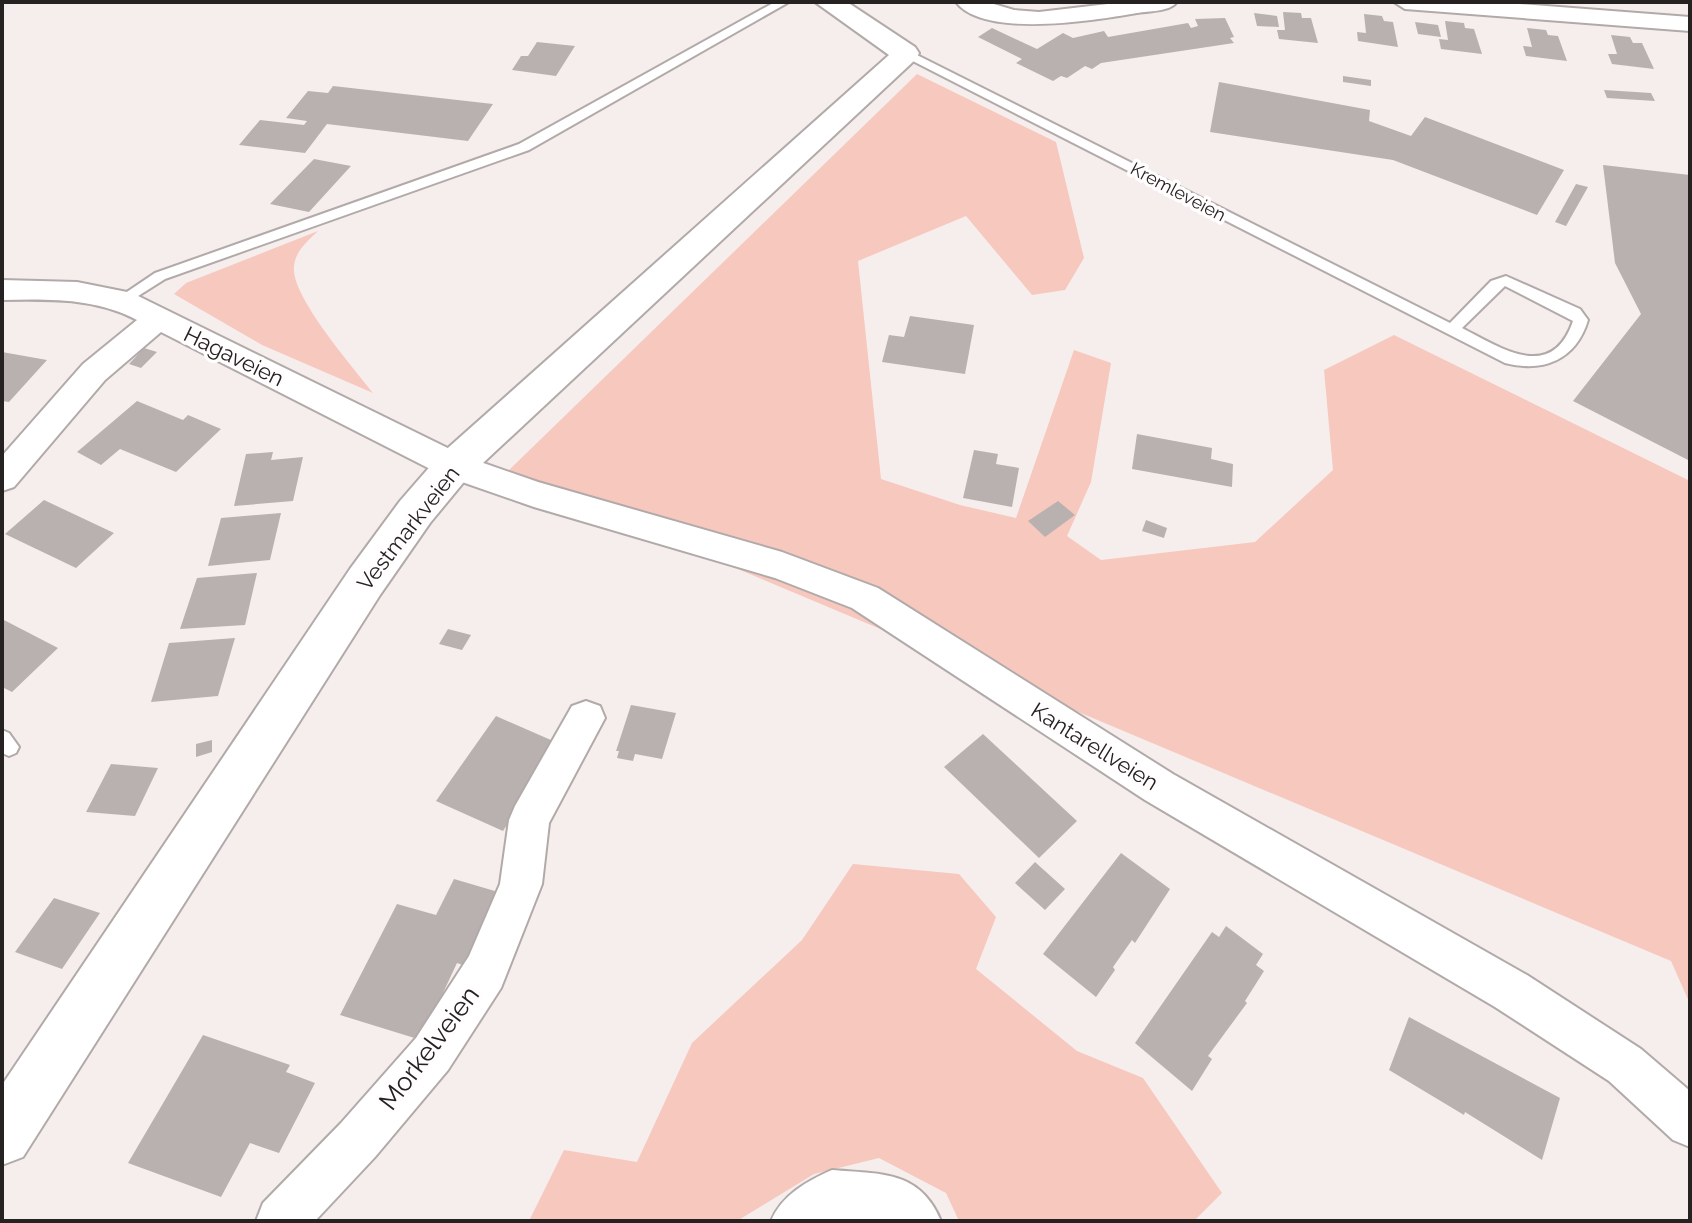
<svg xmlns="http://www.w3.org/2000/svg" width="1692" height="1223" viewBox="0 0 1692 1223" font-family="Raleway,sans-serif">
  <rect width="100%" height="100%" fill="#f6eeed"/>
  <!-- green -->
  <path fill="#f7c8be" d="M917,74L1056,142L1084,258L1065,290L1032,295L966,216L858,261L881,479L960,505L1016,518L1074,350L1111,363L1091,482L1067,536L1101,560L1255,542L1333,470L1324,370L1394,335L1690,481V1004L1671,961L507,472Z
    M318,231C307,242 296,250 294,266C290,296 354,368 373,393L262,345L174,294L186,283Z
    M853,864L959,874L996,917L976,969L1077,1051L1143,1078L1222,1193L1194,1221H959L946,1193L879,1158L814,1174L737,1221H529L564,1150L637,1162L692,1043L802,940Z"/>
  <!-- building -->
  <path fill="#b9b1b0" d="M1283,12L1301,13L1302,18H1311L1318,43L1279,39L1277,30H1285Z
    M1254,13L1277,16L1279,27L1257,26Z
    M1364,14L1382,16L1384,21L1393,22L1398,47L1358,41L1357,32L1366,33Z
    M1225,18L1234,37L1230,38L1234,43L1101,63L1092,69L1085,66L1067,78L1061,76L1053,81L1016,63L1022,59L978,37L992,28L1037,49L1063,33L1073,38L1104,31L1108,37L1188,23L1191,28L1198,26L1195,19Z
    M1445,21L1464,23L1465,28L1474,29L1482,54L1441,49L1439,39L1448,40Z
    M1415,22L1438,25L1441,37L1418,34Z
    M1527,28L1546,30L1548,35L1558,36L1567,61L1526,56L1523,46L1532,47Z
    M1611,35L1630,37L1633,43H1642L1654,69L1612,64L1608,54H1617Z
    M537,42L575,46L556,76L512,70L521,56H528Z
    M1343,76L1371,80V86L1343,82Z
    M1219,82L1370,110L1369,121L1411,136L1425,117L1564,170L1537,215L1393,160L1210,132Z
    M333,86L493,104L468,141L327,124L305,153L239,145L260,120L304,125L307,121L286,118L308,91L328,93Z
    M1604,90L1651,93L1655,101L1607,98Z
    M314,159L351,166L309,212L270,204Z
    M1603,165L1690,175V461L1573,401L1641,314L1615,263Z
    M1576,184L1588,187L1566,226L1555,222Z
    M910,316L974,325L965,374L882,362L889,335L904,337Z
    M144,348L157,352L141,368L129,364Z
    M2,352L47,360L9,402L2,401Z
    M137,401L183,420L188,415L221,429L176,472L120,449L101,465L77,452Z
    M1137,434L1212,448L1211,459L1233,464L1232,487L1132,469Z
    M974,450L998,454L996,464L1019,468L1012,507L963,498Z
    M273,452L271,460L303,457L293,501L234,506L246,454Z
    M44,500L114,533L76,568L5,534Z
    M1058,501L1075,515L1045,537L1028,521Z
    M281,513L270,560L208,566L221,518Z
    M1146,520L1167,528L1164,538L1142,531Z
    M257,573L245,625L180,629L197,578Z
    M2,619L58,648L12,692L2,687Z
    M448,629L471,635L462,650L439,644Z
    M235,638L218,696L151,702L169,643Z
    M631,705L676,713L662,759L635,754L633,761L617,758L619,751H616Z
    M496,716L560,744L503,831L436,801Z
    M983,734L1077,821L1039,858L944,767Z
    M212,740V752L196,757V744Z
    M111,764L158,768L135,816L86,812Z
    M1121,853L1170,889L1135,943L1132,940L1113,967L1115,970L1096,997L1043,954Z
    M1035,862L1065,889L1045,910L1015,883Z
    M454,879L505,894L471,968L457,963L421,1040L340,1015L397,904L436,915Z
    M54,898L100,913L62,969L15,952Z
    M1226,926L1263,954L1256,965L1264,971L1245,1001L1247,1003L1208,1056L1212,1059L1192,1091L1135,1043L1212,932L1219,937Z
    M1409,1017L1560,1098L1542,1160L1465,1112L1464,1115L1389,1070Z
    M203,1035L290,1065L286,1072L315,1083L279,1153L250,1143L221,1197L128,1163Z"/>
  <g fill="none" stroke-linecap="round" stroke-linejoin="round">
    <!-- service casing -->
    <g stroke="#b2aaa9" stroke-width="4">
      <path id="service" d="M775,2H789L529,150L165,279L127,303L122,305L115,300L155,273L519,144Z
        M901,51H909L1450,323L1491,281L1506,276L1580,309L1588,320C1576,360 1543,373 1505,363L901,55ZM1505,286L1573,321C1552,383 1501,348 1462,328Z
        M2,730L9,733L19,747L16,753L9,756L2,753Z"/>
    </g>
    <!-- minor casing -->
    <g stroke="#b2aaa9" stroke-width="4">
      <path id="minor" d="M956,2H987L1014,10L1039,12L1125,2H1177C1169,12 1149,11 1137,13C1097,20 984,39 956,2Z
        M1394,2H1493L1690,17V31L1405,9Z
        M2,280L77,282L132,293L466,457L538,482L782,552L878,588L1173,774L1527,975L1641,1049L1690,1091V1147L1673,1140L1609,1081L1495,1007L1145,800L852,608L775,578L534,507L442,475L161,332L105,380L14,487L2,491V456L83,364L137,320C95,298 49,299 2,300Z
        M586,701L600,706L605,718L549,823L542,884L501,988L448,1070L375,1157L315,1221H256L263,1203L341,1123L416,1038L469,956L500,884L509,820L515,806L572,706Z
        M832,1170C880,1174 920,1170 941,1221H771C782,1195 807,1181 832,1170Z"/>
    </g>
    <!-- tertiary casing -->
    <g stroke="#b2aaa9" stroke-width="4">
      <path id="tertiary" d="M815,2H847L915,47L919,53L916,59L468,477L430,523L380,595L23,1157L2,1165V1085L350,569L400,501L440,455L889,55Z"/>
    </g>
    <!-- service -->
    <use href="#service" fill="#fff" fill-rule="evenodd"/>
    <!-- minor -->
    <use href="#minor" fill="#fff" fill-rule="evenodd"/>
    <!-- tertiary -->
    <use href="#tertiary" fill="#fff" fill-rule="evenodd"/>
  </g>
  <g text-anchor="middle" stroke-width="7" stroke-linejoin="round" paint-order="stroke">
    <!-- far-street labels -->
    <g font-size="18" fill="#252221" stroke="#fffdfd">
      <text transform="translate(1178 192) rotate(28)" y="6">Kremleveien</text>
    </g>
    <!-- street labels -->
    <g font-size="22" fill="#252221" stroke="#fffdfd">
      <text transform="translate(234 356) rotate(26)" y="8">Hagaveien</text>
      <text transform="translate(408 528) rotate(-52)" y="8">Vestmarkveien</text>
      <text transform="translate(1095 746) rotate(32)" y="8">Kantarellveien</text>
    </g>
    <!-- near-street labels -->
    <g font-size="26" fill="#252221" stroke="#fffdfd">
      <text transform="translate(429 1048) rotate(-53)" y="9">Morkelveien</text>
    </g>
  </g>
  <!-- border -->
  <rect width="1692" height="1223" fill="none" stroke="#252221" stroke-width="8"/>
</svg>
